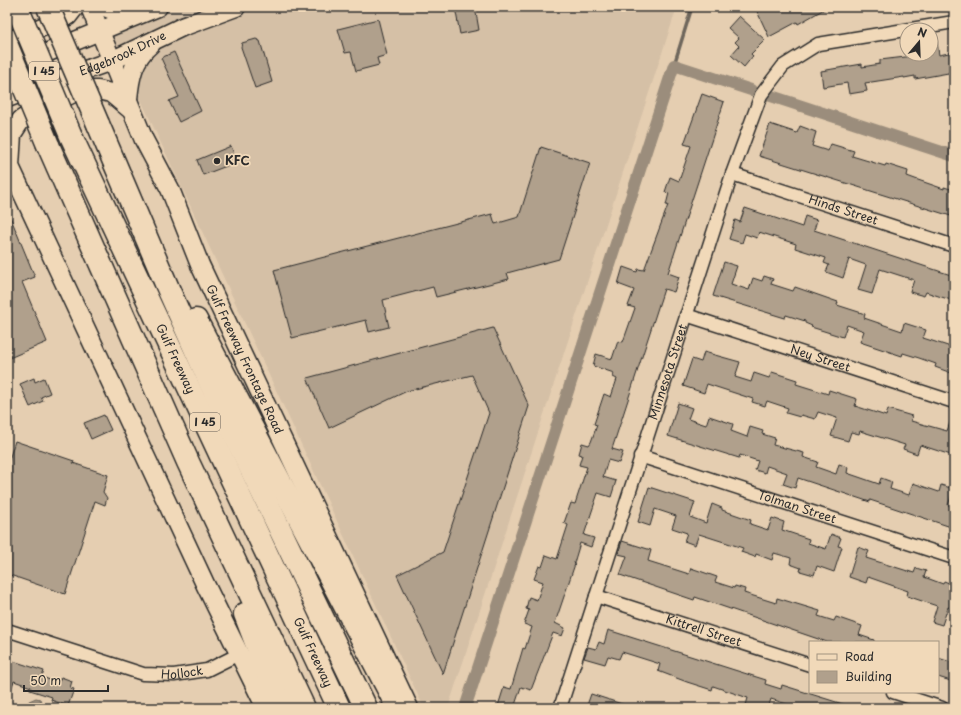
<svg xmlns="http://www.w3.org/2000/svg" width="961" height="715" viewBox="0 0 961 715" font-family="'Playpen Sans',sans-serif">
  <rect width="100%" height="100%" fill="#e5ceb1"/>
  <filter id="ink" filterUnits="userSpaceOnUse"><feTurbulence type="fractalNoise" baseFrequency=".025" numOctaves="2"/><feDisplacementMap in="SourceGraphic" scale="8" xChannelSelector="R" yChannelSelector="G"/><feConvolveMatrix kernelMatrix="1 2 1 2 8 2 1 2 1" color-interpolation-filters="sRGB"/></filter>
  <g filter="url(#ink)">
    <!-- built -->
    <path fill="#d5c0a6" d="M101,7H677L448,708H424L113,40Z"/>
    <!-- water -->
    <path fill="#9b8d7b" stroke="#6e665b" d="M36,698L40,699L44,708H28L29,701Z"/>
    <g fill="none" stroke-linecap="round" stroke-linejoin="round">
      <!-- stream -->
      <path stroke="#6e665b" stroke-width="3.5" d="M674,65L692,7"/>
      <!-- canal -->
      <path stroke="#9b8d7b" stroke-width="12" d="M768,95L954,156
        M465,708L674,65L751,90"/>
    </g>
    <!-- building -->
    <path fill="#b0a08c" stroke="#2b2b2b" d="M455,7H475L479,30L460,34Z
      M755,7H828L798,24L797,22L769,37Z
      M739,16L765,40L751,54L753,56L744,67L731,55L739,46L735,42L739,38L728,28Z
      M378,19L387,55L377,58L379,65L356,71L351,52L345,53L338,29Z
      M936,36L939,55L954,52V72L915,79V76L904,78V77L865,83L867,91L849,94L847,83L823,87L821,71L862,64V67L880,64V60L931,54V37Z
      M256,39L260,41L272,82L255,88L241,47L242,43Z
      M174,52L201,111L179,122L169,101L179,97L161,58Z
      M702,94L724,102L668,273L679,277L674,292L664,289L612,449L623,452L619,463L608,460L603,477L616,481L611,497L598,493L584,535L594,538L591,547L580,543L574,563L575,564L555,623L565,628L562,636L553,633L531,690L521,687L514,708L498,706L504,687L511,689L523,648L525,649L532,627L524,624L529,610L526,609L529,597L537,600L543,582L534,579L539,566L542,567L546,555L557,559L568,525L564,523L571,503L575,504L587,467L579,465L582,455L579,454L582,443L589,445L591,442L597,425L594,424L604,394L611,397L617,379L613,377L614,373L593,366L596,354L612,359L618,341L623,342L635,308L628,306L634,290L618,284L623,267L637,272L638,269L644,270L668,205H666L669,193L665,192L670,177L679,181L691,146L684,144Z
      M770,124L797,133L800,126L816,132L812,146L828,151L831,144L854,151L852,156L885,166L886,164L908,171L907,176L918,180L944,189V187L954,190V217L759,156Z
      M231,146L237,162L203,175L197,160Z
      M541,147L590,163L559,259L507,273L509,279L436,297L433,287L383,300L389,327L369,332L366,320L292,338L274,270L492,214L495,224L519,217Z
      M745,208L802,227L805,216L817,220L814,230L954,276V301L926,292L924,296L910,292L914,280L880,269L872,294L858,290L866,265L849,259L843,278L826,272L829,265L824,263L826,258L795,248L796,244L759,232L757,238L745,234L742,243L729,239L735,220L740,222Z
      M7,209L35,277L22,282L47,342L7,359Z
      M724,262L737,266L731,284L749,290L753,278L762,281L764,276L773,279L771,284L793,291L795,287L838,302L837,305L865,314L864,318L902,331L904,323L926,330L923,338L954,348V374L935,367L936,364L919,358L903,353L902,356L860,342L864,331L847,325L843,337L811,327L812,326L805,323V321L786,315L785,318L713,296Z
      M493,328L529,406L443,674L397,575L443,552L489,413L472,375L407,391L329,428L307,378Z
      M704,352L740,362L735,377L751,382L754,373L769,378L772,372L797,380L796,384L828,394L829,390L857,399L855,406L886,416L888,409L912,416L911,421L947,431L953,414H954V456L920,445L917,454L903,449L905,445L860,431L859,434L851,432L848,441L831,436L837,418L818,412L815,419L801,415L800,417L786,413L788,408L767,401L765,406L752,402L753,399L707,384L704,393L683,386L692,359L701,362Z
      M34,378L35,382L44,378L50,393L41,397L43,401L30,407L20,384Z
      M678,403L692,408L688,419L706,425L709,416L733,424L731,431L747,437L750,427L763,431L762,434L775,438L773,445L804,453L803,457L818,462L816,467L836,474L839,464L848,467L847,473L879,484L881,478L892,482L890,489L909,495L913,483L939,492L941,485L954,489L948,505L954,507V528L870,500V502L798,478L795,488L783,484L787,473L767,466L765,473L755,470L758,461L740,455L739,458L668,436Z
      M104,415L111,430L91,439L84,423Z
      M15,441L74,461L73,463L108,475L103,492L107,498L105,505L95,501L65,594L7,574V466Z
      M649,487L695,502L690,517L706,523L712,504L722,508V510L751,520L750,524L768,530L772,518L784,522L782,530L809,539L808,543L826,549L831,534L841,538L838,546L842,547L834,572L817,566L814,575L800,571L801,568L790,564L791,558L774,553L772,560L756,554L755,557L741,552L743,548L699,534L695,545L684,541L687,533L672,528L676,516L655,509L650,526L638,522Z
      M622,541L651,550L648,561L689,574L691,568L717,577L715,582L734,588L735,586L745,589L744,593L776,603L777,598L820,611L818,616L834,621L836,617L862,626L859,635L874,640V642H827L695,597L694,600L620,575L627,556L618,554Z
      M858,547L869,551L866,558L914,573L916,568L926,571L924,577L943,584L944,581L954,585V609L948,607L942,625L932,622L937,606L907,596L908,591L868,577L866,583L849,577Z
      M608,630L766,680L765,684L781,689L782,685L849,706V708H799L771,699L768,708H755L746,705L748,698L713,686L712,690L687,682L658,671L660,664L622,652L619,659L608,656L605,664L584,658L588,647L596,649L599,642L604,644Z
      M938,658L954,663V682L938,677Z
      M7,659L44,671L42,677L58,683L61,677L72,681L70,688L74,689L68,706L51,700L52,697L30,690L31,687L14,681L8,697L7,696Z
      M591,694L628,706V708H586Z"/>
    <g fill="none" stroke-linecap="round" stroke-linejoin="round">
      <!-- minor casing -->
      <g stroke="#2b2b2b" stroke-width="15">
        <g id="minor">
          <path id="s1" d="M732,174L954,246"/>
          <path id="s2" d="M686,315L954,402"/>
          <path id="s3" d="M640,456L954,558"/>
          <path id="s4" d="M596,596L810,665"/>
          <path id="s5" d="M7,630L143,674L174,675L207,670L241,653"/>
          <path d="M893,692L942,708"/>
          <path id="s6" d="M560,708L732,174L761,95L783,66L818,44L954,22"/>
        </g>
      </g>
      <!-- secondary casing -->
      <g stroke="#2b2b2b" stroke-width="21">
        <g id="secondary">
          <path id="s7" d="M90,7L144,140L170,189L200,265L409,708"/>
          <path d="M105,7L112,10H143"/>
          <path d="M7,42L68,16L75,7"/>
          <path d="M7,69L158,7"/>
          <path id="s8" d="M7,98L111,61L182,27L236,7"/>
          <path d="M128,99C130,77 133,59 151,44"/>
          <path d="M7,160L206,586L266,708"/>
          <path d="M10,166L12,134L21,120L33,112L80,90H98L111,93L130,109"/>
        </g>
      </g>
      <!-- motorway casing -->
      <g stroke="#2b2b2b" stroke-width="25">
        <g id="motorway">
          <path d="M98,124L170,293L223,411L366,708"/>
          <path id="s9" d="M71,136L339,708"/>
          <path d="M48,145L188,462L304,708"/>
          <path d="M196,320L398,708"/>
          <path d="M245,614L281,708"/>
        </g>
      </g>
      <!-- minor -->
      <use href="#minor" stroke="#f1d9b9" stroke-width="12"/>
      <!-- secondary -->
      <use href="#secondary" stroke="#f1d9b9" stroke-width="18"/>
      <!-- motorway -->
      <use href="#motorway" stroke="#f1d9b9" stroke-width="22"/>
      <!-- motorway-bridge casing -->
      <g stroke="#2b2b2b" stroke-width="25" stroke-linecap="butt">
        <path id="motorway-bridge" d="M17,7L71,136
          M48,7L98,124
          M7,46L48,145"/>
      </g>
      <!-- motorway-bridge -->
      <use href="#motorway-bridge" stroke="#f1d9b9" stroke-width="22"/>
    </g>
  </g>
  <!-- markers -->
  <circle fill="#2b2b2b" stroke="#f1d9b9" stroke-width="1.5" cx="217" cy="161" r="4"/>
  <g text-anchor="middle" stroke-width="3.5" stroke-linejoin="round" paint-order="stroke">
    <!-- shield labels -->
    <g fill="#f1d9b9" stroke="#665f56" stroke-width="1">
      <rect x="29" y="62" width="30" height="18" rx="3"/>
      <rect x="190" y="413" width="30" height="18" rx="3"/>
    </g>
    <g font-size="11" font-weight="bold" fill="#2b2b2b">
      <text x="44" y="75">I 45</text>
      <text x="205" y="426">I 45</text>
    </g>
    <!-- street labels -->
    <g font-size="12" fill="#2b2b2b" stroke="#f1d9b9">
      <text dy="4" stroke="none"><textPath href="#s8" startOffset="124">Edgebrook Drive</textPath></text>
      <text dy="4" stroke="none"><textPath href="#s1" startOffset="117">Hinds Street</textPath></text>
      <text dy="4" stroke="none"><textPath href="#s9" startOffset="246">Gulf Freeway</textPath></text>
      <text dy="4" stroke="none"><textPath href="#s7" startOffset="385">Gulf Freeway Frontage Road</textPath></text>
      <text dy="4" stroke="none"><textPath href="#s2" startOffset="141">Ney Street</textPath></text>
      <text dy="4" stroke="none"><textPath href="#s6" startOffset="353">Minnesota Street</textPath></text>
      <text dy="4" stroke="none"><textPath href="#s3" startOffset="165">Tolman Street</textPath></text>
      <text dy="4" stroke="none"><textPath href="#s4" startOffset="113">Kittrell Street</textPath></text>
      <text dy="4" stroke="none"><textPath href="#s9" startOffset="570">Gulf Freeway</textPath></text>
      <text dy="4" stroke="none"><textPath href="#s5" startOffset="182">Hollock</textPath></text>
    </g>
    <!-- poi labels -->
    <g font-size="12" font-weight="bold" fill="#2b2b2b" stroke="#f1d9b9" text-anchor="start">
      <text x="225" y="165">KFC</text>
    </g>
  </g>
  <!-- margin -->
  <rect width="961" height="715" fill="none" stroke="#f1d9b9" stroke-width="24"/>
  <rect x="12" y="12" width="937" height="691" fill="none" stroke="#2b2b2b" stroke-width="1.5" filter="url(#ink)"/>
  <!-- legend -->
  <rect x="809" y="641" width="130" height="52" fill="#f1d9b9" stroke="#a29380"/>
  <rect x="817" y="654" width="20" height="6" fill="#f1d9b9" stroke="#a29380"/>
  <text x="845" y="661" font-size="12" fill="#2b2b2b">Road</text>
  <rect x="817" y="671" width="20" height="12" fill="#b0a08c" stroke="#a29380"/>
  <text x="845" y="681" font-size="12" fill="#2b2b2b">Building</text>
  <!-- north arrow -->
  <g transform="translate(919 42) rotate(19)"><circle r="19" fill="#f1d9b9" stroke="#a29380"/>
  <path d="M0-3L7 15L0 10L-7 15Z" fill="#2b2b2b"/>
  <text y="-6" font-size="11" font-weight="bold" text-anchor="middle" fill="#2b2b2b">N</text>
  </g>
  <!-- scale -->
  <path d="M24 685v6h84v-6" fill="none" stroke="#2b2b2b" stroke-width="2"/>
  <text x="30" y="685" font-size="12" fill="#2b2b2b" stroke="#f1d9b9" stroke-width="3" paint-order="stroke">50 m</text>
</svg>
